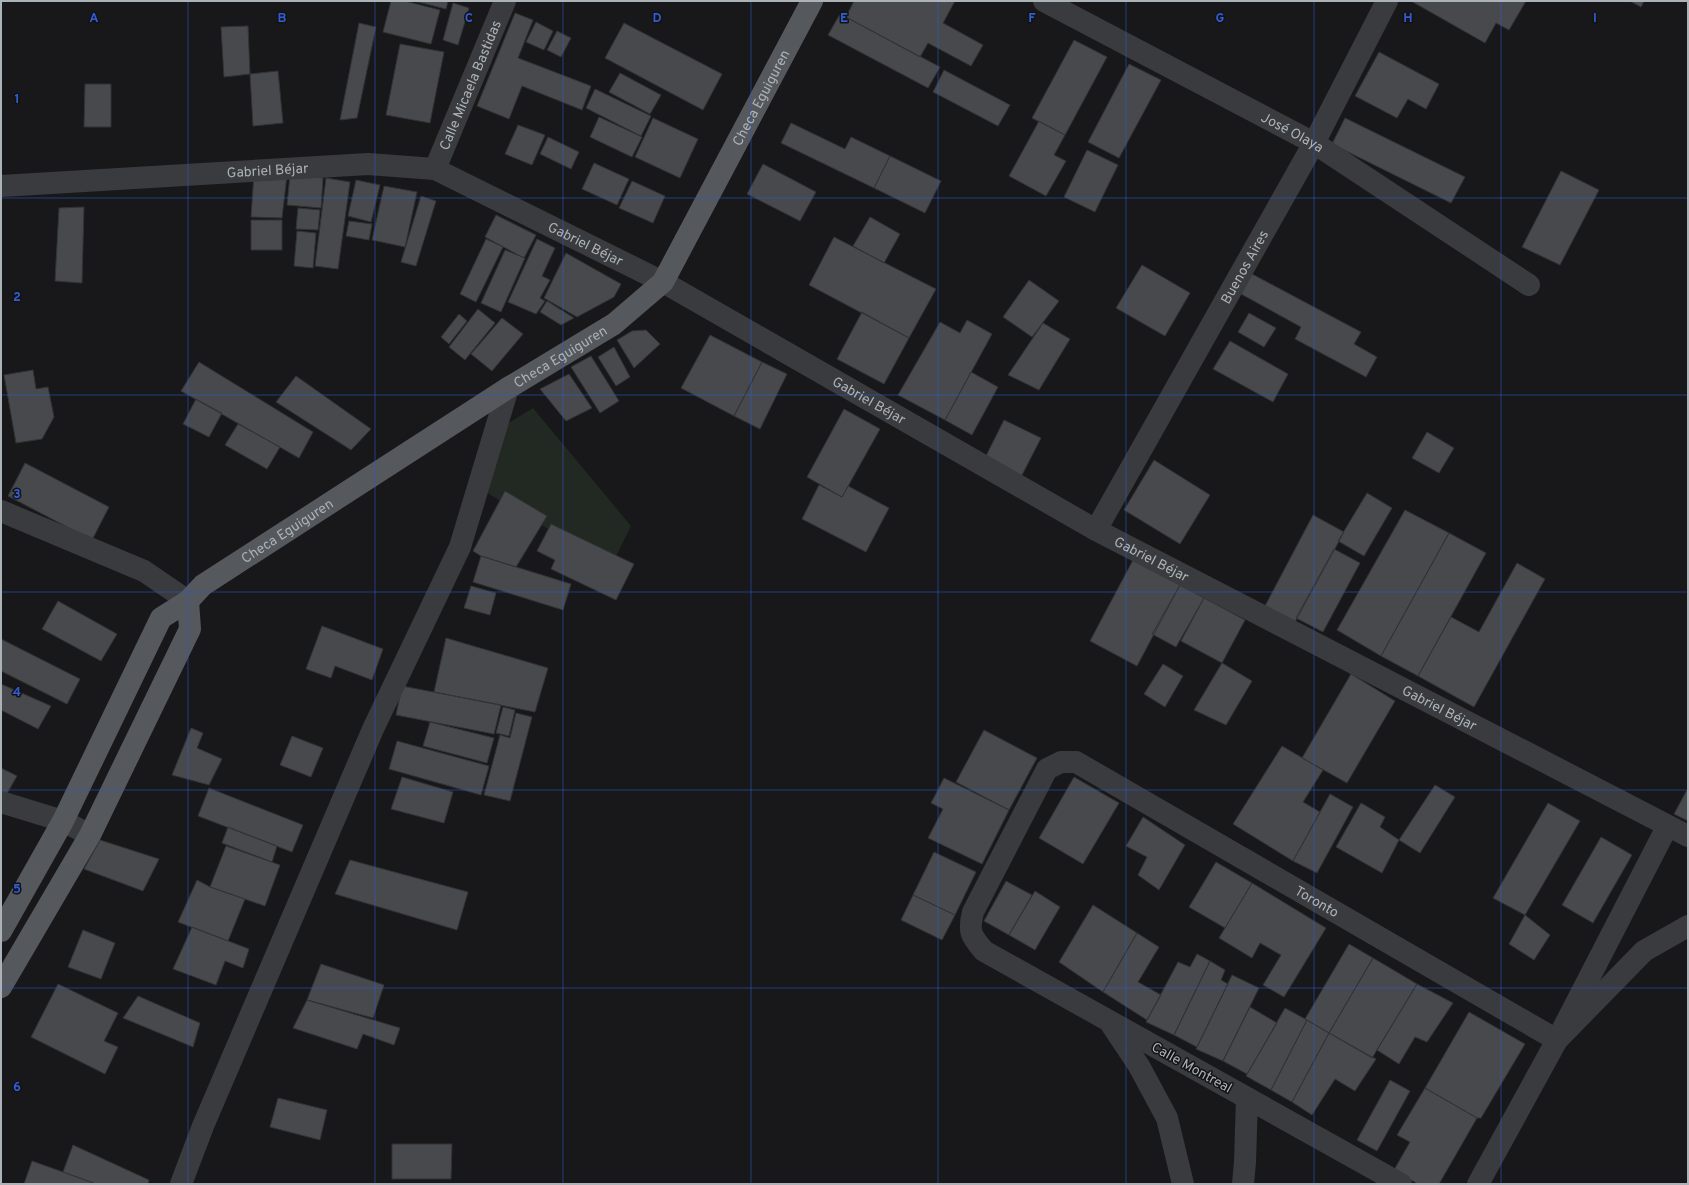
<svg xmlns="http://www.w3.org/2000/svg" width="1689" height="1185" viewBox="0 0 1689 1185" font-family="Overpass,sans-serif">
  <rect width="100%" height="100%" fill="#18181a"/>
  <!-- green -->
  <path fill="#222922" d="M533,408L631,526L611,566L484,491L502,427Z"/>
  <!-- building -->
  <path fill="#47494c" stroke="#323335" d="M391,1H405L440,10L431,44L383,32Z
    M414,1H448L446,9Z
    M854,1H955L943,23L983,45L971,66L928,43L920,57L846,17Z
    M1411,1H1526L1509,30L1496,23L1485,43Z
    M1630,1H1644L1641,7Z
    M453,3L469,8L458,45L443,40Z
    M515,13L533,20L518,58L591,86L582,110L522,86L509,119L477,106Z
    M840,14L940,67L928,88L828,35Z
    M536,22L553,31L544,50L526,42Z
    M359,23L376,27L357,118L340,120Z
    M624,23L722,74L703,110L605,58Z
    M248,26L250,74L224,77L221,27Z
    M557,31L571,38L561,57L547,50Z
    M1074,40L1107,57L1065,135L1032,118Z
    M400,44L444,52L430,123L386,115Z
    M1379,52L1439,84L1426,109L1408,99L1397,118L1355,96Z
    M1129,64L1161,80L1119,158L1088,142Z
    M944,70L1010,105L998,126L933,92Z
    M278,71L283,123L253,126L250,74Z
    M620,73L661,95L650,114L609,92Z
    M85,84H111V127H84Z
    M595,89L651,116L641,136L586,108Z
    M599,117L642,137L632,157L590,137Z
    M653,118L698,139L680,178L635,157Z
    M1345,118L1465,177L1451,203L1332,144Z
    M1039,121L1065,135L1054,155L1066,161L1046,196L1009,176Z
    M791,123L845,149L851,137L890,156L874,188L781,143Z
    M518,125L545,135L532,165L505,154Z
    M548,137L579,152L571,169L540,154Z
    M1087,150L1118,165L1095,212L1064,197Z
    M890,156L941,181L925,213L874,188Z
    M594,163L629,179L617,205L582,189Z
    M763,164L816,192L800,221L747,194Z
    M1561,171L1599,190L1560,265L1522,247Z
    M254,174L287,175L282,218L251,217Z
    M290,175L323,178L321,208L287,205Z
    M326,178L350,182L338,269L315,266Z
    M356,180L380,185L371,222L348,216Z
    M632,181L665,196L653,223L619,208Z
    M384,186L417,192L405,247L372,240Z
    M421,196L436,201L416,266L401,262Z
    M84,207L82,283L55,281L59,208Z
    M298,208L320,210L318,230L296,229Z
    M496,215L536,235L524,258L485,237Z
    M870,217L900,234L884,263L853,246Z
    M251,220H282V250H251Z
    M349,221L372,224L369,240L346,236Z
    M297,231L316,233L313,268L294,266Z
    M834,237L936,289L909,338L809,285Z
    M486,239L503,247L476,302L460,294Z
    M537,239L555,248L542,276L550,280L540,298L545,301L536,314L508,302Z
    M505,250L525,258L501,312L481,303Z
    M566,253L621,284L614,297L577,317L544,298Z
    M1142,265L1190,293L1165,336L1116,308Z
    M1252,274L1361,332L1354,344L1377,357L1366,377L1295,339L1301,327L1241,294Z
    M1029,280L1059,301L1032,337L1003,317Z
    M547,301L574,318L561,325L540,312Z
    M478,309L495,323L465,360L449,347Z
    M862,312L909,338L884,384L837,359Z
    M1249,313L1276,328L1264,347L1238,332Z
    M459,314L467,321L449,344L441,337Z
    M502,318L523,334L492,371L471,354Z
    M967,320L992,334L945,420L898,395L940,322L960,333Z
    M1043,323L1070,339L1039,390L1008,375Z
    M646,330L660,344L634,368L617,340L632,331Z
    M710,335L762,362L734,416L681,388Z
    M1230,341L1288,374L1273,402L1213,369Z
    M614,347L630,377L616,386L598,357Z
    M591,356L619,401L600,413L571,367Z
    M199,362L313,432L299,458L181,391Z
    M762,362L787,374L760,429L734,416Z
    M33,370L36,389L48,387L54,417L42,439L16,443L4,375Z
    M971,372L998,387L972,435L945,420Z
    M569,374L592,408L566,421L540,389Z
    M296,376L371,429L351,450L276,402Z
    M196,399L222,413L209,437L183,424Z
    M844,409L880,429L842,497L807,477Z
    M1004,420L1041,438L1021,477L984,460Z
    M238,424L280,447L267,469L225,445Z
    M1427,432L1454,448L1439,473L1412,458Z
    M1154,460L1210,495L1180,544L1124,510Z
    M25,463L109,507L92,540L8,496Z
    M819,485L842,497L848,486L889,508L866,552L802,519Z
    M505,491L547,516L516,567L481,556L473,551Z
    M1367,493L1392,508L1364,556L1338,541Z
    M1405,510L1449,533L1381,656L1337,630Z
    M1313,515L1344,532L1295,622L1265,606Z
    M551,524L634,564L616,600L551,569L555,560L537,551Z
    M1449,533L1486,553L1418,676L1381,656Z
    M1334,549L1360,563L1323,632L1296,618Z
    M481,556L571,584L563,610L473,582Z
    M1133,560L1180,585L1137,666L1090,641Z
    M1517,563L1545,579L1474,707L1418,676L1451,617L1479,632Z
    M1180,585L1204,598L1176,647L1152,634Z
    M471,586L496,593L490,615L464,608Z
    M1204,598L1245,620L1222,663L1181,641Z
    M58,601L117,634L101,661L42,629Z
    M322,626L383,649L372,680L335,666L331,678L306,669Z
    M446,638L548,668L535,712L434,692Z
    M1,639L80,679L67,704L1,671Z
    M1222,663L1252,681L1226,725L1194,710Z
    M1163,664L1183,676L1165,707L1144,694Z
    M1351,674L1395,701L1347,783L1302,758Z
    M1,684L51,706L38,729L1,710Z
    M402,686L501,705L494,734L396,715Z
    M503,707L515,710L509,736L496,733Z
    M516,713L532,717L510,801L484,795L500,735L510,738Z
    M430,722L494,738L487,763L423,746Z
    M191,728L203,733L197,748L222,759L209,785L172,775Z
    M984,730L1037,758L1009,810L956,782Z
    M292,736L323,748L311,777L280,765Z
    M397,741L489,766L481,795L389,769Z
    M1282,746L1323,770L1303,802L1320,812L1293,861L1233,824Z
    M1,768L17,776L5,797L1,795Z
    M402,777L453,792L444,823L391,809Z
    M1074,777L1119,803L1083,864L1039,838Z
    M944,778L1009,810L982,864L928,838L943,809L931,803Z
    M1435,785L1455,797L1420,853L1399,840Z
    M209,788L303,825L292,852L198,816Z
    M1688,788V821L1674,814Z
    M1330,794L1353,807L1317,873L1293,861Z
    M1361,803L1385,817L1380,827L1399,840L1382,873L1336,847Z
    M1548,803L1580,821L1525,915L1493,898Z
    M1143,817L1185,845L1159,890L1138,875L1147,857L1126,846Z
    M228,827L277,846L272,862L222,843Z
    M1601,837L1632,855L1593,923L1562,905Z
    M100,840L159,859L143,891L84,869Z
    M226,846L280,865L265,906L210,887Z
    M934,852L976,872L955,915L913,895Z
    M350,860L468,892L457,930L335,894Z
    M1216,862L1252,883L1225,928L1189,907Z
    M197,880L210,887L245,899L228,941L178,922Z
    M1006,881L1032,895L1009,935L984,921Z
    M1252,883L1326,928L1284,997L1263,985L1281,955L1260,943L1252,958L1219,938Z
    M1035,891L1060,907L1035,950L1009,935Z
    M913,895L955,915L942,940L901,920Z
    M1093,905L1137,933L1103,992L1059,962Z
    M1525,915L1550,935L1534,960L1509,944Z
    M192,927L249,949L243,968L225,961L216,985L173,969Z
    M83,930L115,943L101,979L68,967Z
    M1137,933L1159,947L1138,982L1161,995L1147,1020L1103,992Z
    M1349,944L1373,958L1329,1033L1305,1019Z
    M1197,954L1210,961L1174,1035L1146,1022L1178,962L1190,967Z
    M1373,958L1417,984L1372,1058L1329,1033Z
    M1210,961L1225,970L1221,980L1228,984L1197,1047L1174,1035Z
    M321,964L384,985L373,1018L307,1000Z
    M1232,975L1259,988L1223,1061L1196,1049Z
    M58,984L118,1013L104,1041L118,1047L105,1074L31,1037Z
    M1417,984L1453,1003L1427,1042L1415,1037L1399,1064L1377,1050Z
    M138,996L200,1023L193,1047L123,1018Z
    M307,1000L400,1028L394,1045L363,1034L357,1049L293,1028Z
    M1250,1007L1277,1023L1247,1074L1223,1061Z
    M1285,1008L1307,1020L1271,1090L1246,1076Z
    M1469,1012L1525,1044L1481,1118H1477L1425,1088Z
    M1307,1020L1329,1033L1292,1102L1271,1090Z
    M1329,1033L1376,1059L1355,1091L1335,1079L1312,1115L1292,1102Z
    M1390,1080L1410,1091L1377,1151L1357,1140Z
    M1425,1088L1477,1118L1439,1184H1418L1394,1170L1410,1142L1397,1135Z
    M278,1098L327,1110L320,1140L270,1127Z
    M392,1144H452L451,1179H392Z
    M73,1145L149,1180L148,1184H96L63,1172Z
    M32,1161L63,1172L96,1184H24Z"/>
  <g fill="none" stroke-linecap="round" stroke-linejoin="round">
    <!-- minor -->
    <g stroke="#393b3e" stroke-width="22">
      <path id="s1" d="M1044,1L1314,143L1529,285"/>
      <path id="s2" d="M435,169L505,1"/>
      <path id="s3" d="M1,186L368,164L435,169L663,282L1096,530L1688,836"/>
      <path d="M1,511L144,571L188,601"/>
      <path id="s4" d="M1096,530L1314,143L1387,1"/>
      <path d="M1111,1024L1139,1066L1167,1118L1183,1184"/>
      <path d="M181,1184L203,1126L373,729L460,547L508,388"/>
      <path d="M1243,1184L1245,1162L1247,1098"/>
      <path id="s5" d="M1401,1184L984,951C971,936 968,932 973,912L1047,769L1061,762H1076L1557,1040L1644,951L1688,926"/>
      <path d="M1478,1184L1557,1040L1667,827"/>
    </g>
    <!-- tertiary -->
    <path stroke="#393b3e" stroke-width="22" d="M1,802L63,821L90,835"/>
    <!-- primary -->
    <g stroke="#55585d" stroke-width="22">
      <path id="s6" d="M188,601L203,585L508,388L614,324L663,282L812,1"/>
      <path d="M1,931L63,821L161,618L188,601L190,629L90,835L1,987"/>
    </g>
  </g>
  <!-- grid -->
  <path fill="none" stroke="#325dd3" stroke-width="1" stroke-opacity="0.55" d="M188,1V1184M375,1V1184M563,1V1184M751,1V1184M938,1V1184M1126,1V1184M1314,1V1184M1501,1V1184M1,198H1688M1,395H1688M1,592H1688M1,790H1688M1,988H1688"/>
  <g text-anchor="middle" stroke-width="3" stroke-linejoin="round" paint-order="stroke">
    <!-- street labels -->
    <g font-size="14" fill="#abb2b8" stroke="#131315">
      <text dy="5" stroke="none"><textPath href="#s2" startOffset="91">Calle Micaela Bastidas</textPath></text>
      <text dy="5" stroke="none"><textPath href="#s6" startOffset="782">Checa Eguiguren</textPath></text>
      <text dy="5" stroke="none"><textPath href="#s1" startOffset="281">José Olaya</textPath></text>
      <text dy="5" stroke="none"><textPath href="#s3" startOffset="267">Gabriel Béjar</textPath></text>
      <text dy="5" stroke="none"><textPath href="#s3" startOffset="603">Gabriel Béjar</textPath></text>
      <text dy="5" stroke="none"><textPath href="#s4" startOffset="302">Buenos Aires</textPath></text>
      <text dy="5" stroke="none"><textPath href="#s6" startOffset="446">Checa Eguiguren</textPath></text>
      <text dy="5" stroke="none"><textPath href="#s3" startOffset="927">Gabriel Béjar</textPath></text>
      <text dy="5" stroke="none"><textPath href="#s6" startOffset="122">Checa Eguiguren</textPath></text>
      <text dy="5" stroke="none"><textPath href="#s3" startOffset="1251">Gabriel Béjar</textPath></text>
      <text dy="5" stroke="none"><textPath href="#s3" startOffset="1575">Gabriel Béjar</textPath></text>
      <text dy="5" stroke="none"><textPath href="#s5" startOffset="991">Toronto</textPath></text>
      <text transform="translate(1192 1067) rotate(29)" y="5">Calle Montreal</text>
    </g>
  </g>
  <g font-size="13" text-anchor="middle" font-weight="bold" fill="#325dd3" stroke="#131315" stroke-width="3" stroke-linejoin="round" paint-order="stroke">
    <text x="94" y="22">A</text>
    <text x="282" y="22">B</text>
    <text x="469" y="22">C</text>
    <text x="657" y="22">D</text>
    <text x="844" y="22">E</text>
    <text x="1032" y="22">F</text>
    <text x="1220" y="22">G</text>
    <text x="1408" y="22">H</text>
    <text x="1595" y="22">I</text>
    <text x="17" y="103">1</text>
    <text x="17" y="301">2</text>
    <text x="17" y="498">3</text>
    <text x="17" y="696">4</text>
    <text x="17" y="893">5</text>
    <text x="17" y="1091">6</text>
  </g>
  <!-- border -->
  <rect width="1689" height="1185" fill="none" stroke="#abb2b8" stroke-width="4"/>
</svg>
